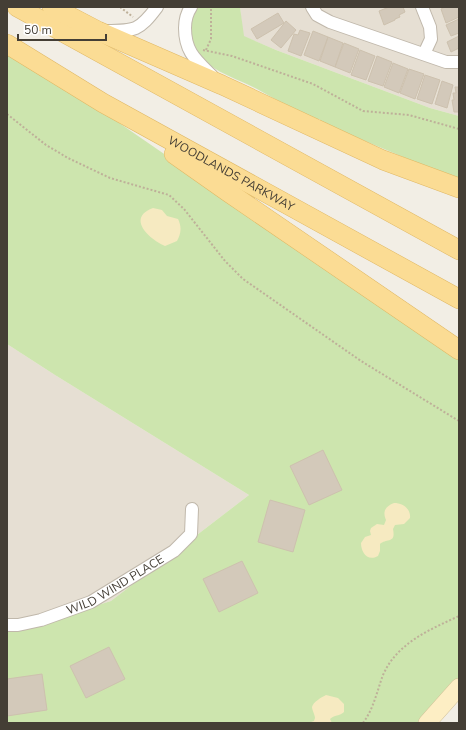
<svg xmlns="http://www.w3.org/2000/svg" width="466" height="730" viewBox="0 0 466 730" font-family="'Nunito Sans',sans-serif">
  <rect width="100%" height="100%" fill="#f2eee5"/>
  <!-- residential -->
  <path fill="#e6dfd3" d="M240,7H459V116L430,108L276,50L243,36Z
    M7,344L55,375L249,495L111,601L13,632H7Z"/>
  <!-- green -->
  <path fill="#cde5ae" d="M198,7H240L244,36L276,50L430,108L459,116V178L415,162L320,122V119H318L317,120C296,111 277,100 257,89C231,75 194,68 191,33C191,24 192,15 198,7Z
    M7,49L51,76L459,357V678L417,723H7V632H13L111,601L249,495L55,375L7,344Z"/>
  <!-- sand -->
  <path fill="#f6eac1" d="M153,208L162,210L167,216L178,219C182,227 181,234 177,241L165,246C149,239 126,218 153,208Z
    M394,503C403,503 411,509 410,518L404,524L395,525L393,529C396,544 387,538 380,544V551L378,556C367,562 361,552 361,543L365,537L371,535L370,531L371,528L377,524L384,525L386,520C382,511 386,506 394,503Z
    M326,695L338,698L344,704V712C340,716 334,715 330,719L332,723H308L314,721L315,718C315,715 312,710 312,707C313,702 322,697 326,695Z"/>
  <!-- building -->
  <path fill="#d3c9ba" stroke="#cdc1ae" d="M389,7H403L405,12L399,15L400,17L395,19V20L384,25L379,11Z
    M445,7H459V17L446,23L441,9Z
    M278,13L284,23L257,39L251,29Z
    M459,19V33L451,36L446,25Z
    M286,21L296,30L281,48L271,40Z
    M300,30L310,33L301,56L288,51L294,34L298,35Z
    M313,31L328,37L319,61L304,55Z
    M459,36V48L451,52L447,42Z
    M328,37L343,43L335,67L320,61Z
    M344,43L359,49L350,73L335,67Z
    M360,50L375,56L366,80L351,75Z
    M377,56L392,62L383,86L368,81Z
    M393,63L408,69L399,93L384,87Z
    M409,69L424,74L415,99L400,93Z
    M425,75L440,80L432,104L417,99Z
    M442,81L453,85L447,108L435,104Z
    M455,87H459V112H454L452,100H454L453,93H456Z
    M323,450L342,490L309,505L290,466Z
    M270,500L305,510L293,552L258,542Z
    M242,561L258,593L219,612L203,579Z
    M109,647L125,679L86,698L70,666Z
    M42,674L47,710L7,716V679Z"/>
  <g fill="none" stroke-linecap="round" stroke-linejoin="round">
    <!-- minor casing -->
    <g stroke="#c0b8ab" stroke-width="14">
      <g id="minor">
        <path d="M191,7C187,13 185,21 185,28C185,52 196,60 212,76"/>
        <path d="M312,7L317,15L330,22L446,62H459"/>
        <path d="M422,7L430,27L431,39L424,54"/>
        <path d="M106,31C135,31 139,31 157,7"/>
        <path id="s1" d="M7,625H18L41,620L91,602L174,551L191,534L192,509"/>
      </g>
    </g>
    <!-- secondary casing -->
    <g stroke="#d1c096" stroke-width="18">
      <path id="secondary" d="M427,723L459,687"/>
    </g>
    <!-- primary casing -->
    <g stroke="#e0b865" stroke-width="20">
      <g id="primary">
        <path d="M17,7L459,250"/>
        <path d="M52,7L98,31L222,85L383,160L459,188"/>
        <path id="s2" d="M7,44L103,103L459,299"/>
        <path d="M174,154L228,192L459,350"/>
      </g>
    </g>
    <!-- path -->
    <path stroke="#beb099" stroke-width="2" stroke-dasharray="2 2" stroke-linecap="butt" d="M120,7L133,17
      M203,50L232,56L313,84L363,111L409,115L459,129
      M206,50L211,39V7
      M7,114L46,145L68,158L110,178L169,195L184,209L225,261L243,279L361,361L459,421
      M363,723C374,708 377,691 383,675C397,643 429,630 459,616"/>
    <!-- minor -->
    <use href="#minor" stroke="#fff" stroke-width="12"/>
    <!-- secondary -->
    <use href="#secondary" stroke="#fdeec4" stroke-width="17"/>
    <!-- primary -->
    <use href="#primary" stroke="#fbdc94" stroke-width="19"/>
  </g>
  <g text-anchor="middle" stroke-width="3" stroke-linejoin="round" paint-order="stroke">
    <!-- street labels -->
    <g font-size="12" fill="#443e35" stroke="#fff">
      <text dy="4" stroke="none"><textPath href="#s2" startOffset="259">WOODLANDS PARKWAY</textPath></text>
      <text dy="4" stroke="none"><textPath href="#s1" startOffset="117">WILD WIND PLACE</textPath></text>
    </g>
  </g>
  <!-- border -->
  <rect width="466" height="730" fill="none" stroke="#443e35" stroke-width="16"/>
  <!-- scale -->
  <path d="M18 34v6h88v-6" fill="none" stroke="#443e35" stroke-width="2"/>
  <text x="24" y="34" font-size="12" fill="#443e35" stroke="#ffffff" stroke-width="3" paint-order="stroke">50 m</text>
</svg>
